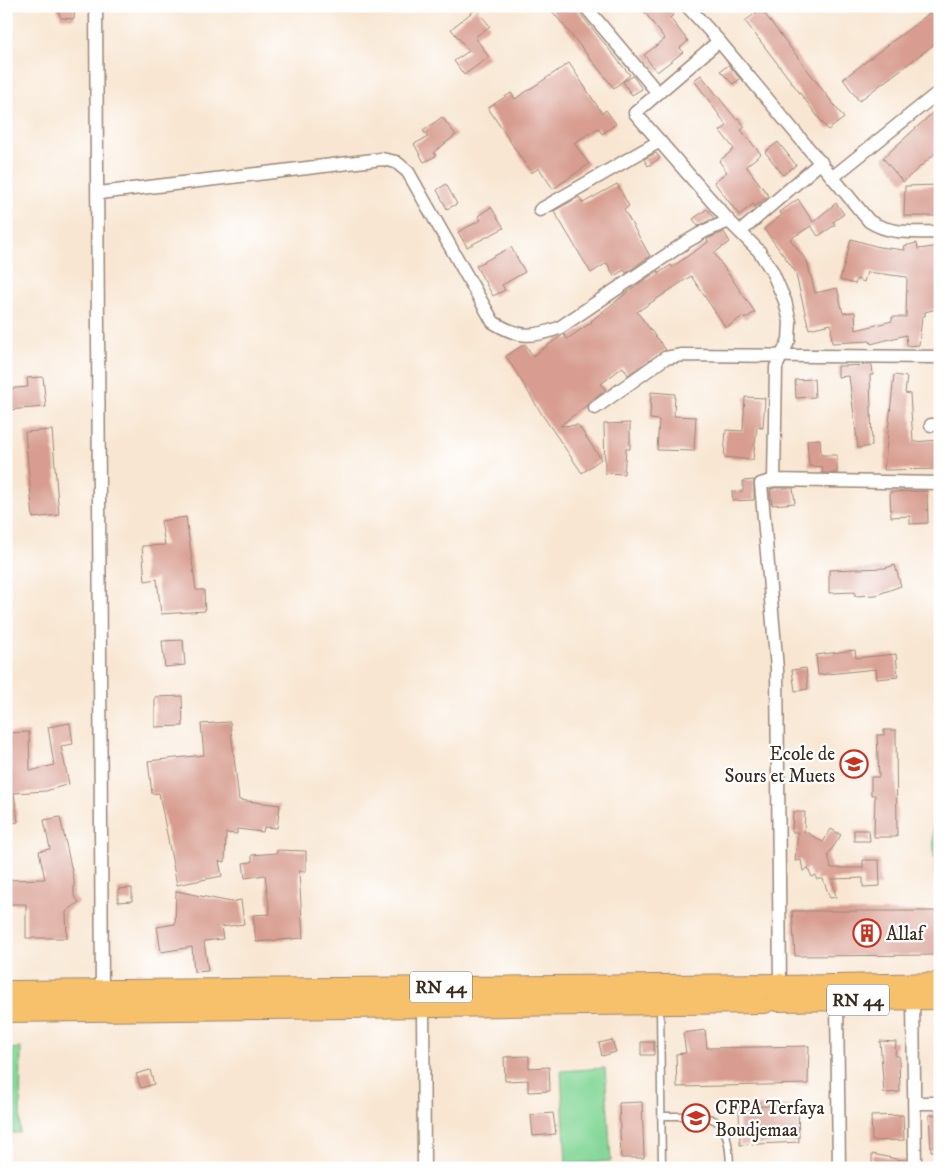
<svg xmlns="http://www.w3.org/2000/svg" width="946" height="1174" viewBox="0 0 946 1174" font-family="'IM FELL DW Pica',serif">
  <rect width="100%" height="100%" fill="#fff"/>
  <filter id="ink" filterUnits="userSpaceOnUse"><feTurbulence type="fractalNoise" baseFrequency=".02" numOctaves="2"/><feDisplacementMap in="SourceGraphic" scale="10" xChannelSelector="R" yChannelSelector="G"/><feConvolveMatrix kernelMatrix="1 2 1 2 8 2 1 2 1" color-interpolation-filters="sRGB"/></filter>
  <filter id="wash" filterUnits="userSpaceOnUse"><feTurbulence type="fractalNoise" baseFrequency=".0096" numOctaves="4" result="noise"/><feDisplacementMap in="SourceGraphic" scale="20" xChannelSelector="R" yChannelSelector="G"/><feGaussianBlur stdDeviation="1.12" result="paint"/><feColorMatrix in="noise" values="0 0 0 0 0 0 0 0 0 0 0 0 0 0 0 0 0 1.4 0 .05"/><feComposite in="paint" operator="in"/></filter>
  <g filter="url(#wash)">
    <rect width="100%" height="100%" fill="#f8e6d2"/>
    <!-- green -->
    <path fill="#84d798" stroke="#60805b" d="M940,823V875H935L933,824Z
      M21,1048L20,1133H6V1049Z
      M605,1068L611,1161L566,1164L561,1071Z"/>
    <g id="blocks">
      <!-- building -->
      <path fill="#d89d90" d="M56,6H75L74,19L61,18Z
        M548,6H574L630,75L614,88Z
        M640,6H666L673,15L670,18L688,41L680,48L683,52L657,72L644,55L665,39Z
        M939,6L940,40L859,101L843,79Z
        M476,9L490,26L475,37L489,57L464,75L454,61L469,51L451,29Z
        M761,9L844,118L828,130L745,21Z
        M569,63L602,113L606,110L616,124L602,134L598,128L574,143L589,164L553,189L539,168L531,173L488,108L511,93L515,99Z
        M729,65L740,79L733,84L720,71Z
        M701,75L736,119L738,118L745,127L741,130L761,154L746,166L769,196L755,207L753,204L739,215L714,182L727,172L719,161L734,149L720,131L727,126L694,80Z
        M633,76L642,89L632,95L623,82Z
        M940,106V149L903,182L883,158Z
        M442,117L456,135L434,152L436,156L424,162L414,144L428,137L423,131Z
        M778,142L796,165L783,175L765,152Z
        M656,153L660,158L648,166L644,159Z
        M446,184L457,204L447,209L437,190Z
        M617,184L629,206L624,210L650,256L626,273L624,270L614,276L607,263L591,273L554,211L579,197L583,203Z
        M940,185V216H904L905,186Z
        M798,199L813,222L836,203L844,214L833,222L835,225L818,236L811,226L790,239L807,261L815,293L837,288L843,313L855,312L856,330L892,321V317H906L907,277L867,272L864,282L857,279L855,284L840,280L851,239L879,247L905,250L904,246L917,243L918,249L940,246V308L925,312V316H922L919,345L907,346L906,335L871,344L870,341L832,343L831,324L809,329L795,271L764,229L782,215L780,212Z
        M491,207L504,228L467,247L458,232L481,220L478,216Z
        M707,209L714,218L698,226L693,219Z
        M724,232L730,242L714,253L755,312L745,319L743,316L726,328L691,276L637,312L666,350L628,375L623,367L601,384L606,390L560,426L578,425L601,459L582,473L543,416L506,356L525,344L533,356L564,334L567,339L592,322L591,321L634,287L658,271L659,273L671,265L672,267L708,242L707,239Z
        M511,247L525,272L502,285L505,290L493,296L476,266Z
        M872,365L873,375H870L872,446L858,448L849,376L838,377V366Z
        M894,375L907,377L905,393L910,394L913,442L940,440V469L884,470Z
        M43,377L46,407L6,410V389L28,387L27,378Z
        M814,379L815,397L796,398L795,380Z
        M651,392L675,394L674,416L696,417L694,451L657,450L659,420L650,419Z
        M745,397L765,398L763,428L757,427L753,460L724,457L726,430L743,431Z
        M630,423V449H626L624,474L605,473L604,424Z
        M52,430L59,515L33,518L25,432Z
        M820,439L821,455H837V473H822L823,467L809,466L807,440Z
        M754,480V500L733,501L732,492L743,491V481Z
        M775,488H793L795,503L772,505L770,490Z
        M927,491L928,523L910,524V516L891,517L890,492Z
        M186,517L196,590H204L205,611L161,614L157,579L145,581L142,546L165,545L161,521Z
        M895,565L901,586L876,595L855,596V592L829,593V570L885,568Z
        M183,640L185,665L165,667L162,641Z
        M855,650L856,658L896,654L898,677L877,679L876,669L818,675L816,655Z
        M806,668L808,689L795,691L792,670Z
        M182,696L183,726L155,727V697Z
        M230,722L239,800L280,805L277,828L264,827L263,832L237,829V834L226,833L225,862L219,861L222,876L177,885L159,793L152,794L148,761L204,755L201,724Z
        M70,723L73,744L61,746L69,784L46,791L14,793L18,822L6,824L9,733L29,732L30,771L54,765L48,727Z
        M884,730H896L897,837H874L875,795H871V777H879L877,735H884Z
        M793,812H805L804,831L823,842L831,829L841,835L828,855L831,868H863V860H879L880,886L863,887V878L832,879L836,897L830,898L823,879H816V875L812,877L808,868L803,871L801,860L795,861L798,832H792Z
        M60,817L74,880V896L79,902L66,912L67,938H26V904H6V880L45,879L39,851L50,849L44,820Z
        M854,830H869L870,841H854Z
        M277,850L306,851V871H299L303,938L256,942L253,915L270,914L265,875L245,878L243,863L252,862V855L277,853Z
        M132,888V901L118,902V889Z
        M176,891L231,902L241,900L244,924L221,927L223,939L204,941L208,971L194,972L192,947L161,952L157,927L175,924Z
        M792,911H940V955L795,956Z
        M705,1030L707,1048L809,1046L808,1084L677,1087L676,1054L686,1053L683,1033Z
        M612,1040L616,1052L602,1056L599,1043Z
        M880,1041L896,1042L895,1056H899L900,1092L884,1093Z
        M641,1042H654V1055H641Z
        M529,1056V1068L549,1067L550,1091L528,1092V1080L505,1081L504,1057Z
        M150,1070L154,1084L141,1088L136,1074Z
        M642,1102L644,1158H621L619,1103Z
        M798,1105L799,1142L740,1145L739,1107Z
        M553,1113L556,1134L533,1136L531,1115Z
        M940,1114V1151H931L929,1115Z
        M903,1115L904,1140L872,1141L871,1116Z
        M872,1154L907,1161V1168H872Z"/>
    </g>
  </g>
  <g filter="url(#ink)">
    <use href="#blocks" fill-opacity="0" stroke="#9a8878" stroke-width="1"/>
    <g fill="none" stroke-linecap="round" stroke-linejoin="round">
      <!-- lane casing -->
      <g stroke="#9a8878" stroke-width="9">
        <path id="lane" d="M660,1007L662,1168
          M662,1116C712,1117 729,1109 730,1168"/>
      </g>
      <!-- street casing -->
      <g stroke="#9a8878" stroke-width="15">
        <path id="street" d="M96,6L102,991
          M585,6L658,93
          M687,6L719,41L869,221C890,235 915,232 940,232
          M719,41L635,113L729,221L759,251L772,271L785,301L790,322L789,340L776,367L774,480
          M833,177L940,91
          M99,193L382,159L396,162L408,172L493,322C519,338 531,338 559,328L686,242L705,231L729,221
          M540,210L660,141
          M740,232L821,162
          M595,408L665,358L682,355L940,357
          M931,425H940
          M780,986L777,669L761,484L774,480L940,483
          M913,999L915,1168
          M837,1001L839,1168
          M423,1005L424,1168
          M914,1103H940"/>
      </g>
      <!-- primary casing -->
      <g stroke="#9a8878" stroke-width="22">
        <path id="primary" d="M780,986L940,983
          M777,1001L940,999"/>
      </g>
      <!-- highway casing -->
      <g stroke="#9a8878" stroke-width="26">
        <path id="highway" d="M6,993L780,986
          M6,1010L764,1001"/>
      </g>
      <!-- lane -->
      <use href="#lane" stroke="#fff" stroke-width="6"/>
      <!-- street -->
      <use href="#street" stroke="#fff" stroke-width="12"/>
      <!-- primary -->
      <use href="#primary" stroke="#f7c06b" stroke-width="20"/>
      <!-- highway -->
      <use href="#highway" stroke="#f7c06b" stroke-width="24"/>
    </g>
  </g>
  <!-- icons -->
  <defs>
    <g id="school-ring" transform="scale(1.4375)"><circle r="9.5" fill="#fff" stroke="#c8321e" stroke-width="1.5"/><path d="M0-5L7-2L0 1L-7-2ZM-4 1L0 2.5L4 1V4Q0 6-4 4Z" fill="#c8321e"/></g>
    <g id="building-ring" transform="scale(1.4375)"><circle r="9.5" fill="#fff" stroke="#c8321e" stroke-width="1.5"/><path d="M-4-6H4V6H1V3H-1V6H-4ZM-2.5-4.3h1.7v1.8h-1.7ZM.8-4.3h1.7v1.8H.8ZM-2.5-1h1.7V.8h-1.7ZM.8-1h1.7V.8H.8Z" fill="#c8321e"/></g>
    <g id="university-ring" transform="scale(1.4375)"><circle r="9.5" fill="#fff" stroke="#c8321e" stroke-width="1.5"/><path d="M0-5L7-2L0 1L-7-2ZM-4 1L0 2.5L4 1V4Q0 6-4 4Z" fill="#c8321e"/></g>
  </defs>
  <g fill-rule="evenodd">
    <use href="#school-ring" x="854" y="764"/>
    <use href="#building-ring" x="867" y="933"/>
    <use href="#university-ring" x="696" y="1118"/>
  </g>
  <g text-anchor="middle" stroke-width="4.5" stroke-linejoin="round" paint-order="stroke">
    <!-- shield labels -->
    <g fill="#fff" stroke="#766a62" stroke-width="1">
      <rect x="410" y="971.5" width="62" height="31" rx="4"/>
      <rect x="827" y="984.5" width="62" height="31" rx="4"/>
    </g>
    <g font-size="18" font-weight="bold" fill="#3b2a1e">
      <text x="441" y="993">RN 44</text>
      <text x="858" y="1006">RN 44</text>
    </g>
    <!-- poi labels -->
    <g font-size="19" fill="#3b2a1e" stroke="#fff" text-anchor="start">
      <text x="835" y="760" text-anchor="end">Ecole de<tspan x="835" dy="22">Sours et Muets</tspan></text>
      <text x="886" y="940">Allaf</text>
      <text x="715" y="1114">CFPA Terfaya<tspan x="715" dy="22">Boudjemaa</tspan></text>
    </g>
  </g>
  <!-- margin -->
  <rect width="946" height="1174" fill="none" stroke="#fff" stroke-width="25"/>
</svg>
